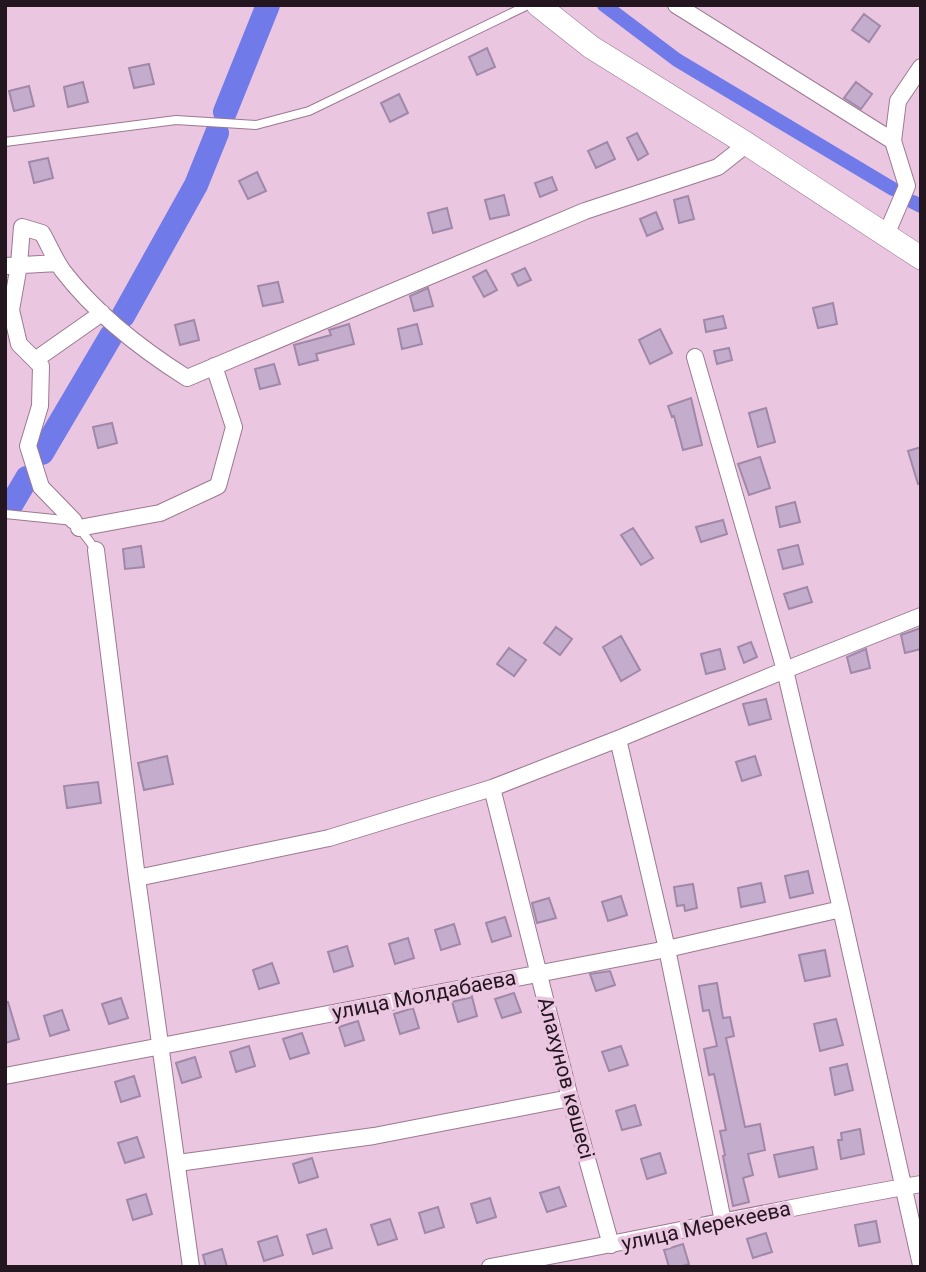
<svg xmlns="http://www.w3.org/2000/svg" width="926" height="1272" viewBox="0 0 926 1272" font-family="Roboto,sans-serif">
  <rect width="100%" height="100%" fill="#ebc6e0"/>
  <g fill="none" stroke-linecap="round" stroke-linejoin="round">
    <!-- canal -->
    <path stroke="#717ae9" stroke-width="14" d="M604,5L677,60L893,189
      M913,202L921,206"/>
    <!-- river -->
    <path stroke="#717ae9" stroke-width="24" d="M225,112L268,5
      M123,316L196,185L217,133
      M42,453L111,336
      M11,505L27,478"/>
  </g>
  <!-- building -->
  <path fill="#c4accd" stroke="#a088a8" stroke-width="2" d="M864,14L880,26L869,42L852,30Z
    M487,48L495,67L477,75L469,57Z
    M149,64L154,84L134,88L129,68Z
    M83,82L88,102L68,107L64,87Z
    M856,82L872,94L861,109L844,98Z
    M29,86L34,106L14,111L9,91Z
    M399,94L408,113L390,122L381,103Z
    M637,133L648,154L638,160L627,138Z
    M607,142L615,159L596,168L588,151Z
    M48,158L53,178L34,183L29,162Z
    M257,172L266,191L248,199L239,181Z
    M552,177L557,190L540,197L535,183Z
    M504,195L509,215L490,219L485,200Z
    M688,196L694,219L679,223L674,200Z
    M447,208L452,228L433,233L428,213Z
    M656,212L663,229L647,236L640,219Z
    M525,268L531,280L518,286L512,274Z
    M486,270L497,290L484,297L473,277Z
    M278,282L283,302L263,306L258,286Z
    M428,288L433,306L414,311L410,296Z
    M833,303L837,324L818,328L813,308Z
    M723,316L726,328L706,332L704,320Z
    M194,320L199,340L180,345L175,325Z
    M349,324L354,344L316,354L318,360L299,365L294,345L331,335L329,330Z
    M417,324L422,344L402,349L398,329Z
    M660,329L672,353L650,364L639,340Z
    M729,348L732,360L717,364L714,351Z
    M274,364L280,384L260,389L255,369Z
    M691,398L702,445L683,450L674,416L672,417L668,406Z
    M766,408L775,442L758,447L749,413Z
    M112,423L117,443L98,448L93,427Z
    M921,447V483L918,484L908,451Z
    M760,457L770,488L749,495L738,464Z
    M795,502L800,522L780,527L776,507Z
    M723,520L727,534L701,542L696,527Z
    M633,528L653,558L641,565L621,535Z
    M798,545L803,564L783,569L778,550Z
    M141,546L144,567L125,569L123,549Z
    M807,587L812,602L789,609L784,594Z
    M556,627L572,639L560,655L544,643Z
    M921,628V649L905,653L901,635Z
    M621,636L640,670L621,681L603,647Z
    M751,642L757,657L744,663L738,647Z
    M509,648L526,660L514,676L497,664Z
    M720,649L725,669L706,674L701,654Z
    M866,649L870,668L851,673L847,657Z
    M766,699L771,719L749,725L743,704Z
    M167,756L173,784L144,790L138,763Z
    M755,756L761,775L742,781L736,762Z
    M98,782L101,803L67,808L64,786Z
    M808,871L813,893L790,898L785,876Z
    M761,883L765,902L741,907L738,888Z
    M693,884L697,908L685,911L684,905L677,906L674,887Z
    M621,896L627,915L608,921L602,902Z
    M549,898L556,918L537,923L532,903Z
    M505,917L511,936L492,942L486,923Z
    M454,924L460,944L441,950L435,930Z
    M408,938L414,958L395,964L389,944Z
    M347,946L353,966L334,972L328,952Z
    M825,950L830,976L805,981L799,955Z
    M272,963L279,983L259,989L253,970Z
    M610,971L615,985L596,991L590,974Z
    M717,983L723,1018L730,1017L734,1036L726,1038L745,1127L760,1124L765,1150L748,1154L753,1175L743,1178L749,1202L733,1206L723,1156L725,1155L720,1131L726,1130L714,1074L709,1075L704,1049L717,1046L709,1010L703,1011L699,986Z
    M514,993L521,1012L502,1018L495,999Z
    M472,997L477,1016L458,1022L452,1002Z
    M121,998L128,1018L109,1024L102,1004Z
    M5,1002H8L19,1039L5,1043Z
    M413,1008L419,1028L400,1034L394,1014Z
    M62,1010L69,1030L50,1036L44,1016Z
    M836,1019L843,1045L820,1051L814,1024Z
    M358,1021L364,1040L345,1046L339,1027Z
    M302,1033L309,1053L290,1059L283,1039Z
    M249,1046L255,1066L236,1072L230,1052Z
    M621,1046L628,1065L609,1071L602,1052Z
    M195,1057L201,1077L182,1083L176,1063Z
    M847,1064L853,1090L835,1095L830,1068Z
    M134,1076L140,1096L121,1102L115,1082Z
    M635,1105L641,1125L622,1130L616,1111Z
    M860,1129L864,1154L841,1159L838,1140H842L841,1133Z
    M137,1137L144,1157L125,1163L118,1143Z
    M813,1147L817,1169L779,1177L774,1155Z
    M660,1153L666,1173L647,1179L641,1159Z
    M312,1158L318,1177L299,1183L293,1164Z
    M559,1187L566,1206L547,1212L540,1193Z
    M146,1194L152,1214L133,1220L127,1200Z
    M490,1198L496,1217L477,1223L471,1204Z
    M438,1207L444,1227L425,1233L419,1213Z
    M390,1219L397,1239L378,1245L371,1225Z
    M876,1221L880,1242L859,1246L855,1225Z
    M326,1229L332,1248L313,1254L307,1235Z
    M766,1233L772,1252L753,1258L747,1239Z
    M277,1236L283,1255L264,1261L258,1242Z
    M683,1244L689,1264L680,1267H669L664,1250Z
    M222,1249L227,1267H206L203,1255Z"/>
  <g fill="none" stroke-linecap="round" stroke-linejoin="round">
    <!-- lane casing -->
    <g stroke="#9b7991" stroke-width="10">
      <path id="lane" d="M5,142L176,120L256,125L309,111L528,5
        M5,514L74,521L96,550"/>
    </g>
    <!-- street casing -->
    <g stroke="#9b7991" stroke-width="18">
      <path id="street" d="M676,5L893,141
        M886,235L907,186L893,141L898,101L921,67
        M5,266L58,263
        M5,302L11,310L19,344L41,366L40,406L28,446L41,487L74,521
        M11,310L19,265L22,227L42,233C49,245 55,260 63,271C96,314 141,349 187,378L585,211L718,167L747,144
        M695,357L785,670L841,909L921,1265
        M35,360L102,313
        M79,528L160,513L218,486L234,427L214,366
        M96,550L137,878L191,1267
        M618,739L667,949L723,1221
        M492,788L570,1098L611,1245
        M137,878L329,838L492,788L618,739L785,670L921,616
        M5,1076L667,949L841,909
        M178,1163L374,1136L570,1098
        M490,1267C634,1241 777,1209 921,1184"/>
    </g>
    <!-- secondary casing -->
    <g stroke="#9b7991" stroke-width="24">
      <path id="secondary" d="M538,5L591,47L747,144L921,258"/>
    </g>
    <!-- lane -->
    <use href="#lane" stroke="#fff" stroke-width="8"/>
    <!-- street -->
    <use href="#street" stroke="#fff" stroke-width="16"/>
    <!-- secondary -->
    <use href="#secondary" stroke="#fff" stroke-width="23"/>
  </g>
  <g text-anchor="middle" stroke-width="7" stroke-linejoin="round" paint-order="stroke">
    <!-- street labels -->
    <g font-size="21" fill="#23161f" stroke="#ebc6e0">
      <text transform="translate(424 995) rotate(-11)" y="7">улица Молдабаева</text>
      <text transform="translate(566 1078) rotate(75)" y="7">Алахунов көшесі</text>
      <text transform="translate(706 1226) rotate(-12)" y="7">улица Мерекеева</text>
    </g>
  </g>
  <!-- border -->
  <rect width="926" height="1272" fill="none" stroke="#23161f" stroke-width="14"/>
</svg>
